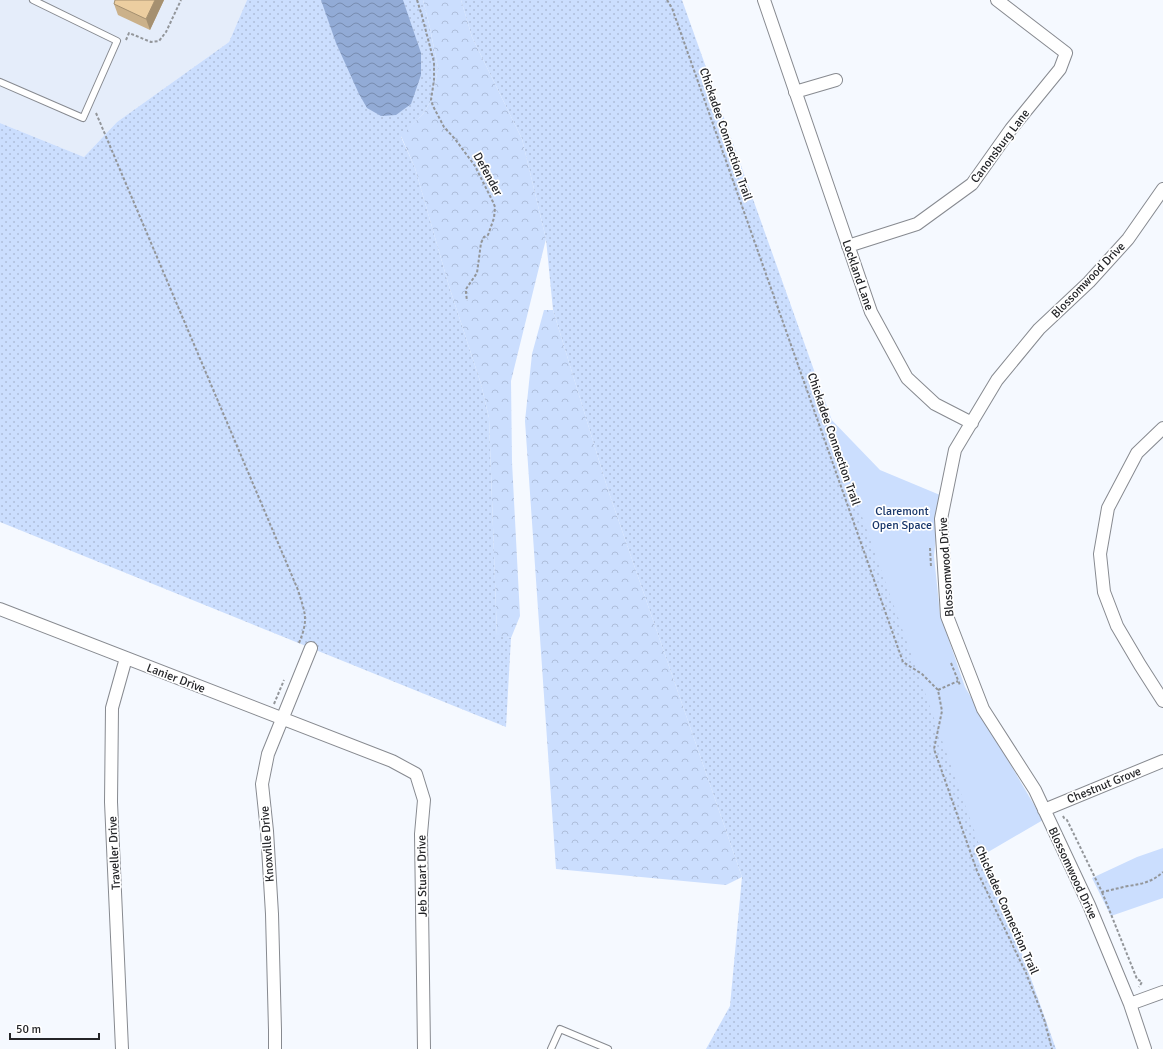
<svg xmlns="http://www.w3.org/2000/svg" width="1163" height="1049" viewBox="0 0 1163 1049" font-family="Signika,sans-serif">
  <defs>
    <pattern id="grass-dots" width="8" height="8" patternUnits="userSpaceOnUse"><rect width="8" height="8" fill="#cbdefe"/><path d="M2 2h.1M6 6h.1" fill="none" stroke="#aebeda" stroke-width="1.8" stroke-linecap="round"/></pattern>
    <pattern id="forest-crowns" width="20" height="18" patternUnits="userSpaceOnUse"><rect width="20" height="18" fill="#cbdefe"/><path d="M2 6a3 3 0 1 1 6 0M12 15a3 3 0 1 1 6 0" fill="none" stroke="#aebeda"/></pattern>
    <pattern id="water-waves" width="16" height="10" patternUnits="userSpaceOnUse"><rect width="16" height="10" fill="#92abd6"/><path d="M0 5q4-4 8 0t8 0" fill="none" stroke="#778bae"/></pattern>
  </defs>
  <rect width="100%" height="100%" fill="#f5f9ff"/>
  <!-- built -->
  <path fill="#e5edfa" d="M0,0H247L229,42L117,122L84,157L0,123Z"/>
  <!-- grass -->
  <path fill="url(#grass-dots)" d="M247,0H423L430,28L438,68L432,99L423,114L401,137L415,168L449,286L481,384L489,418L497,635L511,638L506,727L0,522V123L84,157L117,122L229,42Z
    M461,0H682L1056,1049H706L730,1006L742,877L608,490L553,310L546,239L522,139L472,37Z"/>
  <!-- forest -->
  <path fill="url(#forest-crowns)" d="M423,0H461L472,37L522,139L546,239L511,381L512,462L520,616L511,638L497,636L489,418L481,384L449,286L415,168L401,136L423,114L432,99L438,68L430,28Z
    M544,310H553L608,490L742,877L726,885L556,869L525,421L532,354Z"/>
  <!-- green -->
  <path fill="#cbdefe" d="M825,413L880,470L940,495L934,556L940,614L965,687L1043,820L983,855Z
    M1163,848V898L1111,916L1092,878L1137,857Z"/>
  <!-- water -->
  <path fill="url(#water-waves)" d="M321,0H403L421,53V75L411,104L396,115L381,116L367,108L359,94L336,43Z"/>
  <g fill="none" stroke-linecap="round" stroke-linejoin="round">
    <!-- service casing -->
    <g stroke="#878a90" stroke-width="8">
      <path id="service" d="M0,82L83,118L117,41L33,0
        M551,1049L560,1029L608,1049"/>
    </g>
    <!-- minor casing -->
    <g stroke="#878a90" stroke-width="14">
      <path id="minor" d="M764,0L871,312L907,378L935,404L972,423
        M795,92L836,80
        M848,246L917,224L972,184L1011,129L1060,69L1066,53L997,0
        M1163,428L1137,453L1108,508L1100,554L1104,592L1117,626L1140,665L1163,701
        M0,609L392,761L416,774L424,800L421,834L424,1049
        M1044,810L1163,761
        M1130,1004L1163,992
        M122,1049L111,802L112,708L126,658
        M275,1049V1030L272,914L267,831L262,784L268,754L311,648
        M1145,1049L1130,1004L1089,905L1035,790L983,709L947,616L941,519L955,450L997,380L1039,329L1089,282L1128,239L1163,189"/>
    </g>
    <!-- path -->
    <path stroke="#93969a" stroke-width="2" stroke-dasharray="3 2" stroke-linecap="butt" d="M417,0L422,16L434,62V80L431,100L433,106L444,127L455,139L475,166L493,202L495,207L494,218L488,235L484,237L481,243L477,273L466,289V293L467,301
      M667,0L672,8L903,662L922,674L938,690L942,711L934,749L977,871L1026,973L1044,1019L1052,1049
      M126,40L129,33L151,42L159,41L166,32L181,0
      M96,113L298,590C305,613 309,619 299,643
      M930,548L931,567
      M951,663L960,685
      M938,690L958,681
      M274,704L284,680
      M1063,816L1064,818L1067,820L1102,892C1111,890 1119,888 1128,886C1142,884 1152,882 1163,872
      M1102,892L1137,979L1142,982L1139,987"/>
    <!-- service -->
    <use href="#service" stroke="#fff" stroke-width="6"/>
    <!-- minor -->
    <use href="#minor" stroke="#fff" stroke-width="12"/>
  </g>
  <!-- wall -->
  <path fill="#cbb18a" d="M164,0L150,30L118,15L114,4Z"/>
  <!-- shaded-wall -->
  <path fill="#a59070" d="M155,0H164L150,30L146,19Z"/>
  <!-- building -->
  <path fill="#eccea0" stroke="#a59070" d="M115,0H155L146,19L114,4Z"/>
  <g text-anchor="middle" stroke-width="3.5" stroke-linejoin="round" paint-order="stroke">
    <!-- street labels -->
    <g font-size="12" fill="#242528" stroke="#fff">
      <text transform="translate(726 134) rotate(71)" y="4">Chickadee Connection Trail</text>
      <text transform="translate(1000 146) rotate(-53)" y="4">Canonsburg Lane</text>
      <text transform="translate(488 174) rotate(61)" y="4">Defender</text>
      <text transform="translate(858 275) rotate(71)" y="4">Lockland Lane</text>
      <text transform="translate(1088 280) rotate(-46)" y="4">Blossomwood Drive</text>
      <text transform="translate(834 439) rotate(71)" y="4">Chickadee Connection Trail</text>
      <text transform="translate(946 567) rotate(-94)" y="4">Blossomwood Drive</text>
      <text transform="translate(176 678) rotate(21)" y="4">Lanier Drive</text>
      <text transform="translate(1104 785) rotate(-22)" y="4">Chestnut Grove</text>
      <text transform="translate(267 844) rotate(-94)" y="4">Knoxville Drive</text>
      <text transform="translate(114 853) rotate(-93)" y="4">Traveller Drive</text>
      <text transform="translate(1073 873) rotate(65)" y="4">Blossomwood Drive</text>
      <text transform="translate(422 876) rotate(-91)" y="4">Jeb Stuart Drive</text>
      <text transform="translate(1007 910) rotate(66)" y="4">Chickadee Connection Trail</text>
    </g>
    <!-- park labels -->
    <g font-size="12" fill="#18366a" stroke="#fff">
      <text x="902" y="515">Claremont<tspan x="902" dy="14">Open Space</tspan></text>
    </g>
  </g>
  <!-- scale -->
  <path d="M10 1033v6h89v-6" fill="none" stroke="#242528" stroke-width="2"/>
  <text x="16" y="1033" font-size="12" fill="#242528" stroke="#ffffff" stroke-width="3" paint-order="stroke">50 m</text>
</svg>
